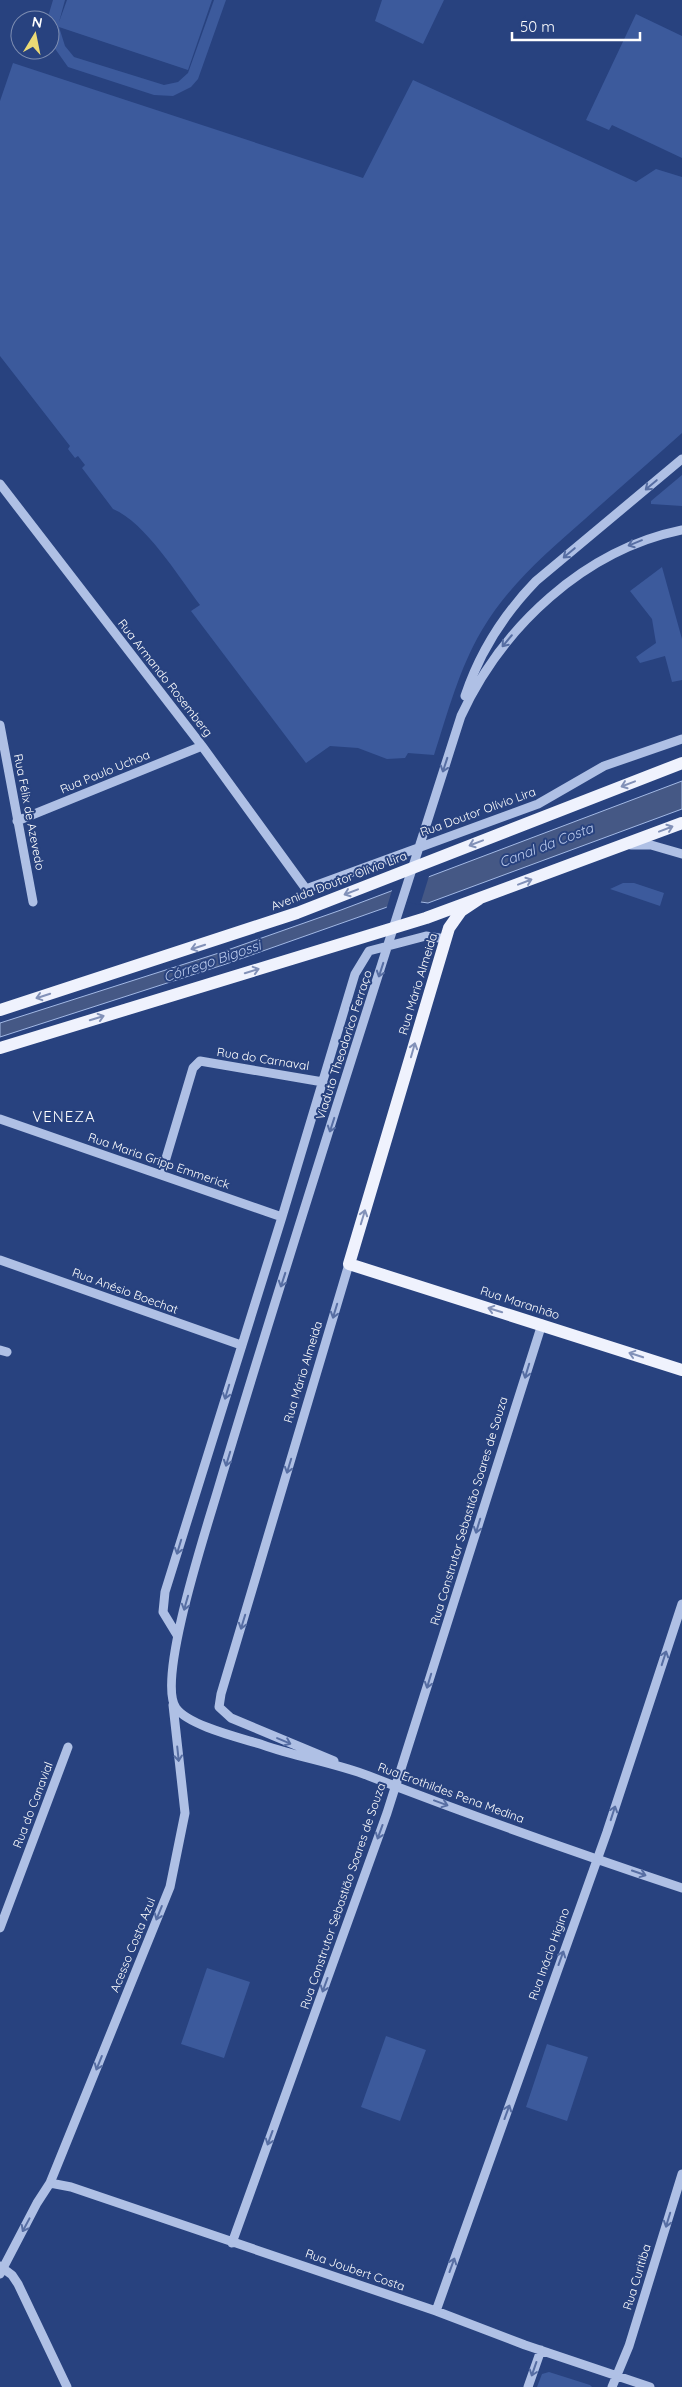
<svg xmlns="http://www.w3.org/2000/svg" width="682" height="2387" viewBox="0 0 682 2387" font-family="Quicksand,sans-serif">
  <rect width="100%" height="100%" fill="#28427f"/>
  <!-- green -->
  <path fill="#3c5a9c" d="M53,0H65L59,22L67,0H212L188,70L59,27L65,46L74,57L164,85L178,82L188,73L214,0H226L198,79L191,87L173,96L154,95L68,67L51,43L50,20H47Z
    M382,0H444L423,44L375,21Z
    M636,14L682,36V158L612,125L609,130L586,120Z
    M13,63L363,178L413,80L636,182L656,169L682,177V433C650,462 617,490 585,519C546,553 508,586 482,630C459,669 448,712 434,755L408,753L405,758L387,759L358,748L330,746L306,763L191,611L200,605C178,576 146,523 113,509L82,468L85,465L78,456L75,458L68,449L70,446L0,356V101Z
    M682,475V506L651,504V501Z
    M662,567L682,639V680L672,682L665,656L640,663L636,657L656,643L652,619L630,591Z
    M623,883H634L664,893L660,906L610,889Z
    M207,1968L250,1982L224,2058L181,2044Z
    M386,2036L426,2050L400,2121L361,2107Z
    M547,2044L588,2057L567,2121L526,2107Z
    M549,2372L590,2385L592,2387H537L542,2374Z"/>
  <!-- water -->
  <path fill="#455885" stroke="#a3b9e5" d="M682,781V809L428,903L407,900L226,964L0,1037V1023L222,952L341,910Z"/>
  <!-- pier -->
  <path fill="#28427f" d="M430,873L420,905L407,902L386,910L393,887Z"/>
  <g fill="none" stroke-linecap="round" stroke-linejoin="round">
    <!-- minor -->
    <path stroke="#afc0e5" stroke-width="9" d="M0,484L202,746L306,889L538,804L604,766L682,739
      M682,530C584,550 502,627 461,716C379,973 296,1229 219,1486C208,1524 156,1680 176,1708C189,1726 241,1738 263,1745C297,1757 335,1763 369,1776C472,1816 577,1853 682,1888
      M465,696C480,651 503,615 536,581L682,459
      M0,725L33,902
      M17,821L202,746
      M631,845H651L682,854
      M0,1119L282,1217
      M161,1175L193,1068L200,1061L323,1082
      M0,1260L241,1345
      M0,1350L7,1352
      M177,1635L163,1612L165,1592L282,1217L355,974L369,951L426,936L446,939
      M334,1761L231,1718L219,1707L221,1694L349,1264
      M0,1928L68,1747
      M50,2183L71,2187L436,2311L525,2345L650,2387
      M232,2243L387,1813L542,1324
      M0,2266L12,2275L18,2284L67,2387
      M0,2274L37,2203L50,2183L170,1887L185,1813L173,1705
      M436,2311L607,1832L682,1604
      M528,2387L541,2350
      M612,2387L629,2346L682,2174"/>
    <!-- major -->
    <path stroke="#eff2fd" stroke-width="12" d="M479,899L461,911L449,928L349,1264L682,1370
      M0,1010L297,913L682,763
      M0,1048L426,918L682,823"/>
  </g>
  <!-- one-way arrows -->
  <defs><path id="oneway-shaft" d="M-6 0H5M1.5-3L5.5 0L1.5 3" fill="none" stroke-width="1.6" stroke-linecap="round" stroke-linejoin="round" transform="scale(1.25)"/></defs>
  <g stroke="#576ea3">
    <use href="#oneway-shaft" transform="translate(651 485) rotate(140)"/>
    <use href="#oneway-shaft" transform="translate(635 543) rotate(158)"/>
    <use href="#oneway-shaft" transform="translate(569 553) rotate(140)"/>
    <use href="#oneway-shaft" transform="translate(507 641) rotate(130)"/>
    <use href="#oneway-shaft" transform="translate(445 765) rotate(108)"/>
    <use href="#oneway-shaft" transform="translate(381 970) rotate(108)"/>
    <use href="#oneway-shaft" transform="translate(332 1125) rotate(108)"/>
    <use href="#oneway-shaft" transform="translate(283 1280) rotate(108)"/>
    <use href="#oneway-shaft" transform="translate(335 1311) rotate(107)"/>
    <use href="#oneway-shaft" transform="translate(527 1371) rotate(107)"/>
    <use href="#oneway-shaft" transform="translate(227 1392) rotate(107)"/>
    <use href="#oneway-shaft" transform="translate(228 1459) rotate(107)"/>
    <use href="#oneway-shaft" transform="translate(289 1466) rotate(107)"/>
    <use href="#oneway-shaft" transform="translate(478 1526) rotate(107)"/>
    <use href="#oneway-shaft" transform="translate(179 1547) rotate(107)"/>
    <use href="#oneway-shaft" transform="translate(186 1603) rotate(106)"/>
    <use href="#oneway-shaft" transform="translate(243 1622) rotate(107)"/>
    <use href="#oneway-shaft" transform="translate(664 1658) rotate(-72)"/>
    <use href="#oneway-shaft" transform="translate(429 1681) rotate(107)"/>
    <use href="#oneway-shaft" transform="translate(284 1741) rotate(23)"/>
    <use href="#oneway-shaft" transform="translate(178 1754) rotate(84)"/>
    <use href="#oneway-shaft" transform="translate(441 1803) rotate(20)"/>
    <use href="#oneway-shaft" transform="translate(613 1813) rotate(-72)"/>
    <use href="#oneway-shaft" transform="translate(380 1832) rotate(110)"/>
    <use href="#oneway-shaft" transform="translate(639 1873) rotate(19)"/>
    <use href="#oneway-shaft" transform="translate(159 1913) rotate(112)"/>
    <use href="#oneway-shaft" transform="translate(561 1958) rotate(-70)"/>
    <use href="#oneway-shaft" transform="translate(325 1985) rotate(110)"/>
    <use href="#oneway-shaft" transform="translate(99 2063) rotate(112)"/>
    <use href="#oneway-shaft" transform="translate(507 2112) rotate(-70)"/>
    <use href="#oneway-shaft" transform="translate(270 2138) rotate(110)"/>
    <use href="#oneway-shaft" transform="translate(668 2220) rotate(107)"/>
    <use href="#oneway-shaft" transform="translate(26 2225) rotate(118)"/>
    <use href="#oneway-shaft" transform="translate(452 2265) rotate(-70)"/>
    <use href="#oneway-shaft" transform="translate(534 2369) rotate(109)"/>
  </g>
  <g stroke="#8291b8">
    <use href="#oneway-shaft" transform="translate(628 784) rotate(159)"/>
    <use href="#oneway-shaft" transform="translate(666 829) rotate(-21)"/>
    <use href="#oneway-shaft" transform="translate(476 843) rotate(159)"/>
    <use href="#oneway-shaft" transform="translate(525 882) rotate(-21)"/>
    <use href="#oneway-shaft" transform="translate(351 892) rotate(159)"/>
    <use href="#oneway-shaft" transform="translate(198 947) rotate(162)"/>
    <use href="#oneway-shaft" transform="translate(252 971) rotate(-17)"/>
    <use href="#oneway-shaft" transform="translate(43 996) rotate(162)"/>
    <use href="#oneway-shaft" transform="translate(97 1018) rotate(-17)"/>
    <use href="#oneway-shaft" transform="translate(413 1050) rotate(-74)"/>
    <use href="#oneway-shaft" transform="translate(363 1217) rotate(-73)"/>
    <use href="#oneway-shaft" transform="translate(495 1310) rotate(-163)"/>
    <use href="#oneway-shaft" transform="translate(636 1355) rotate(-162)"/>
  </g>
  <g text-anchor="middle" stroke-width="4" stroke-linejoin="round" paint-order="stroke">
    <!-- street labels -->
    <g font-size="12" fill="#fff" stroke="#28427f">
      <text transform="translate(165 678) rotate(52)" y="4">Rua Armando Rosemberg</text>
      <text transform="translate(105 772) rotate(-22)" y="4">Rua Paulo Uchoa</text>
      <text transform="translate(29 812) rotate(79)" y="4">Rua Félix de Azevedo</text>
      <text transform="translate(478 812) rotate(-20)" y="4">Rua Doutor Olívio Lira</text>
      <text transform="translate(339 881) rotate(-21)" y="4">Avenida Doutor Olívio Lira</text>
      <text transform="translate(418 984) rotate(-73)" y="4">Rua Mário Almeida</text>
      <text transform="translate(344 1045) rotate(-72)" y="4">Viaduto Theodorico Ferraço</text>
      <text transform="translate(263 1059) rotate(9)" y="4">Rua do Carnaval</text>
      <text transform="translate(159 1161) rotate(19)" y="4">Rua Maria Gripp Emmerick</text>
      <text transform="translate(125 1291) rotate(20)" y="4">Rua Anésio Boechat</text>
      <text transform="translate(520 1303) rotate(18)" y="4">Rua Maranhão</text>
      <text transform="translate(303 1372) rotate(-73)" y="4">Rua Mário Almeida</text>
      <text transform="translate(469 1511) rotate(-73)" y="4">Rua Construtor Sebastião Soares de Souza</text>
      <text transform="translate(451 1793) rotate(20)" y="4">Rua Erothildes Pena Medina</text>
      <text transform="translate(33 1805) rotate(-69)" y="4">Rua do Canavial</text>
      <text transform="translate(343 1896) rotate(-71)" y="4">Rua Construtor Sebastião Soares de Souza</text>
      <text transform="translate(133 1945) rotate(-68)" y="4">Acesso Costa Azul</text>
      <text transform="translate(549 1954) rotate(-70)" y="4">Rua Inácio Higino</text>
      <text transform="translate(355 2270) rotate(19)" y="4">Rua Joubert Costa</text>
      <text transform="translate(637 2277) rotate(-73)" y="4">Rua Curitiba</text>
    </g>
    <!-- water labels -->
    <g font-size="14" font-style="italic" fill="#bacaed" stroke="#28427f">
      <text transform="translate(546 845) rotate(-21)" y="5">Canal da Costa</text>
      <text transform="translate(212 961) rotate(-19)" y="5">Córrego Bigossi</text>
    </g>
    <!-- quarter labels -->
    <g font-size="15" letter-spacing="1" fill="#fff" stroke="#28427f">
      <text x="64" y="1122">VENEZA</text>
    </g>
  </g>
  <!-- north arrow -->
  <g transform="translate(35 35) rotate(10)"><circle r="24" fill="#28427f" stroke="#7e8eb2"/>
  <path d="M0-4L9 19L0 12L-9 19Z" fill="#ecda75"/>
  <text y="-8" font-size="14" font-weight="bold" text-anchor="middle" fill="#ffffff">N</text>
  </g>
  <!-- scale -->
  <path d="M512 32v8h128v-8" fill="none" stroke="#ffffff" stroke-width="2.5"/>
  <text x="520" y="32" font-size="15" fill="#ffffff" stroke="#28427f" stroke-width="4" paint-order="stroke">50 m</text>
</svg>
